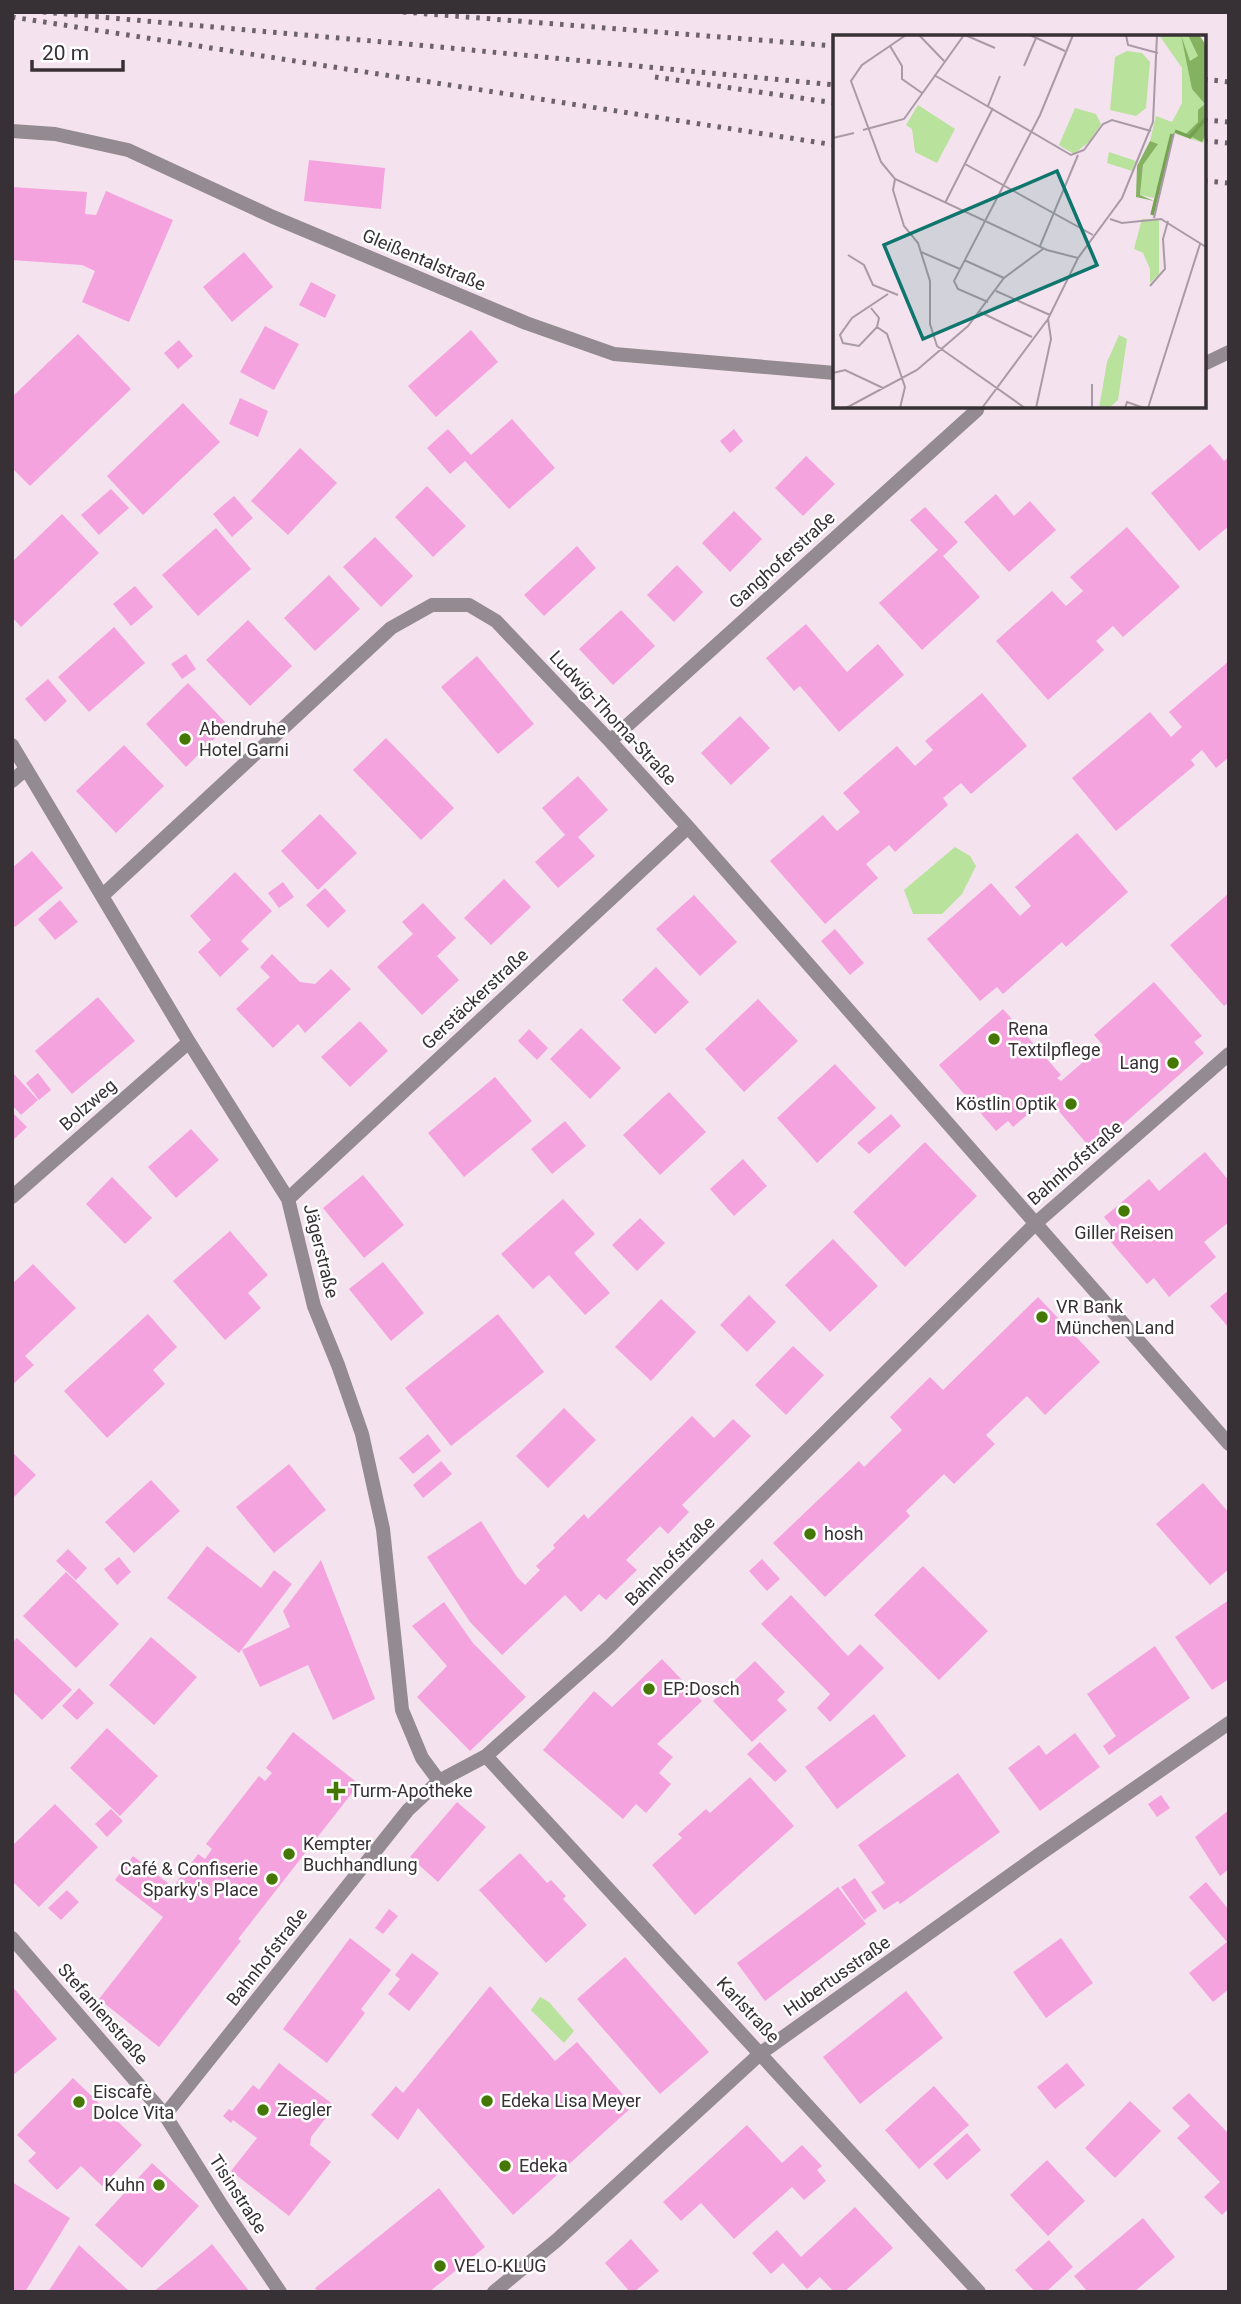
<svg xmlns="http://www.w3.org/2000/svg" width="1241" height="2304" viewBox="0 0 1241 2304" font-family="Roboto,sans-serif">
  <rect width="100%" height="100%" fill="#f5e2ef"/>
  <!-- green -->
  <path fill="#b9e29c" d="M955,847L970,856L976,866L962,894L942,914H913L904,890Z
    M540,1997L549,2002L574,2031L564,2043L531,2010Z"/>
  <!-- building -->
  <path fill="#f5a3de" d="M309,160L385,168L381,209L304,201Z
    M12,187L87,192L85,214L96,215L106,191L173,220L129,322L82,302L95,271L82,265L12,260Z
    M244,252L273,287L232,322L203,287Z
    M311,282L336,295L325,318L299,305Z
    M265,326L299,344L274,390L240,372Z
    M471,330L498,362L436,417L408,386Z
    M78,334L131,389L30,486L12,468V397Z
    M179,340L193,356L178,369L164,353Z
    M240,398L268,411L258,437L229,424Z
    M183,403L220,442L143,515L107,476Z
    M512,419L555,468L509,509L465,461L450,474L427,448L448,429L471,455Z
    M734,429L743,441L730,453L720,441Z
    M1210,444L1224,461L1229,457V526L1199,551L1151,493Z
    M300,448L337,483L288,535L251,501Z
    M806,456L835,484L803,516L775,488Z
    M427,486L466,526L433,557L395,517Z
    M111,489L129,508L99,535L81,515Z
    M996,494L1014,516L1030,501L1056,530L1009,572L964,522Z
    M234,496L253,518L232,537L213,514Z
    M925,507L958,542L943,556L980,597L922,650L879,603L938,550L910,520Z
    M734,511L762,539L730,572L702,543Z
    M62,514L99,553L21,627L12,617V562Z
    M1127,527L1180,587L1123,637L1113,626L1096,641L1104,650L1048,700L996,641L1052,591L1066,606L1083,591L1070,577Z
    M216,528L251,569L198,616L162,575Z
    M375,537L413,576L381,607L343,567Z
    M577,546L596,568L544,616L524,595Z
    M677,565L703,592L674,622L647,595Z
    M329,575L360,609L315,651L284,618Z
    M135,586L153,607L131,626L113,604Z
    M621,610L655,646L613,685L579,649Z
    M248,620L292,666L250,706L206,660Z
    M806,624L847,672L878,644L904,675L839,732L800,686L794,691L766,658Z
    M114,627L145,663L89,712L58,677Z
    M186,654L196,669L182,679L171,664Z
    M477,656L534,724L498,754L441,687Z
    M1229,661V757L1216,768L1202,750L1191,760L1195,765L1116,831L1072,778L1150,712L1171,737L1182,727L1169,712Z
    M48,679L67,701L45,722L25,699Z
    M188,683L228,725L186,767L146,724Z
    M982,693L1027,746L971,794L961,783L943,798L948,805L895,852L889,845L866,864L878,878L825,924L770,861L823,815L837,831L860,812L843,793L897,746L915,766L933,750L925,741Z
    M740,716L770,748L731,785L701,753Z
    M386,738L454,808L421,840L353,770Z
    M124,745L164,786L116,833L76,791Z
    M578,776L608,810L578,837L595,856L558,888L535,862L565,835L542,808Z
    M320,814L357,853L318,890L281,851Z
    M1077,833L1128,892L1066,947L1062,942L1003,994L997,987L980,1001L927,939L991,883L1020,916L1031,906L1015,887Z
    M32,851L63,888L15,927L12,923V868Z
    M235,872L272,911L241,941L249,949L220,977L198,952L211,940L190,916Z
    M504,879L531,907L491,945L464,918Z
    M283,882L294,897L279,908L268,893Z
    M325,888L346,911L328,928L306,905Z
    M1229,893V1002L1224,1006L1170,945Z
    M694,895L737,942L700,976L656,929Z
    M60,900L78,922L55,940L38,919Z
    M423,903L456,938L437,956L459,980L422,1015L377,967L413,934L402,922Z
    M835,929L864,963L850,975L821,941Z
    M272,954L300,982L315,984L331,969L351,989L305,1033L298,1024L273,1048L236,1009L270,977L260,967Z
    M656,967L689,1002L655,1034L622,1000Z
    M1154,982L1202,1036L1194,1042L1204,1053L1093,1151L1045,1095L1042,1102L1013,1127L1008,1121L996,1131L939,1065L1003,1009L1061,1075L1057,1078L1061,1081L1103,1045L1094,1035Z
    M98,997L135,1041L72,1094L35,1051Z
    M758,999L798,1041L744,1092L705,1049Z
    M360,1021L388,1051L350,1087L321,1057Z
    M581,1028L621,1068L590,1099L550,1059Z
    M529,1029L548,1048L537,1060L518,1041Z
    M835,1064L876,1108L817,1163L777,1118Z
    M12,1072L38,1100L21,1115L12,1105Z
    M38,1073L51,1090L39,1100L26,1083Z
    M495,1077L532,1121L464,1177L428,1133Z
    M669,1092L706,1132L660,1175L623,1135Z
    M12,1112L27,1127L12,1141Z
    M891,1114L901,1126L869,1154L857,1143Z
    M565,1121L586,1146L552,1174L531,1149Z
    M191,1129L219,1160L176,1198L148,1167Z
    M925,1142L977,1196L905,1267L853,1212Z
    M1205,1152L1229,1181V1222L1204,1242L1216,1257L1169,1297L1154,1278L1147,1284L1105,1235L1113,1228L1104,1217L1149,1179L1159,1191Z
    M743,1159L767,1186L734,1216L710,1189Z
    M363,1175L404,1225L364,1258L323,1208Z
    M112,1177L152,1218L125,1244L86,1204Z
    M563,1199L595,1234L574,1253L610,1293L585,1315L549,1275L533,1289L501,1254Z
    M640,1218L665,1243L637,1271L612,1245Z
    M230,1231L268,1275L248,1293L261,1308L225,1340L173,1281Z
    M833,1239L878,1286L830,1332L785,1285Z
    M383,1262L424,1313L391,1341L349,1289Z
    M33,1264L76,1308L25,1356L34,1365L12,1385V1284Z
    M1229,1290V1328L1210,1306Z
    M749,1295L776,1322L747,1352L720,1325Z
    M1038,1297L1100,1362L1045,1415L1027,1396L986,1435L995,1444L954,1484L944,1474L906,1511L910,1516L825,1597L773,1543L859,1461L864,1467L902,1430L890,1417L930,1377L943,1390Z
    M661,1299L696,1332L651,1381L615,1347Z
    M148,1314L177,1347L153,1370L165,1384L107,1438L64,1391Z
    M498,1314L544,1372L451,1446L405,1388Z
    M793,1346L824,1375L786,1415L755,1385Z
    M564,1408L596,1440L548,1488L516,1456Z
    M692,1416L714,1438L733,1419L751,1436L682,1505L689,1512L668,1534L660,1526L626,1560L637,1570L606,1600L599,1594L581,1612L565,1595L502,1655L470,1622L427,1557L481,1521L517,1577L525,1585L540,1570L536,1566L555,1548L553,1545L584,1514L588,1519Z
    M428,1434L441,1451L413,1474L399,1458Z
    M12,1452L36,1475L12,1499Z
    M441,1461L452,1474L423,1498L413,1485Z
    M289,1464L326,1510L274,1553L236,1507Z
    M151,1480L180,1511L134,1553L105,1522Z
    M1203,1483L1229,1513V1569L1210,1585L1156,1524Z
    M207,1546L261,1588L274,1570L292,1584L239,1653L167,1598Z
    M68,1549L87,1568L76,1580L56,1561Z
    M119,1557L131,1572L117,1585L104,1569Z
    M762,1559L780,1579L767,1591L749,1571Z
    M321,1560L375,1699L333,1720L308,1665L260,1687L242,1650L290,1627L283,1611Z
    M923,1566L988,1631L939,1680L874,1615Z
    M66,1572L119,1624L76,1668L23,1616Z
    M791,1595L848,1656L860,1644L884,1668L830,1722L817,1708L830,1694L761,1624Z
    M1229,1600V1679L1212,1690L1175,1637Z
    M444,1602L473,1643L526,1697L470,1751L417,1697L447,1666L412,1626Z
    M151,1637L197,1677L154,1725L109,1685Z
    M17,1638L72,1690L42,1720L12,1691V1643Z
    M1155,1646L1190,1698L1109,1755L1103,1746L1116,1736L1087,1694Z
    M662,1659L702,1701L657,1744L673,1757L659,1773L671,1784L646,1813L636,1804L623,1819L543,1750L594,1691L612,1707Z
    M755,1661L785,1692L777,1700L787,1710L752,1742L713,1701Z
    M79,1688L94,1703L77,1720L62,1706Z
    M874,1714L906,1756L837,1809L805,1767Z
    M107,1728L158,1776L120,1816L70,1768Z
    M293,1732L359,1784L238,1939L241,1941L159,2047L99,1999L163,1917L115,1880L133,1856L173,1887L198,1854L205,1859L212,1849L206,1844L259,1776L265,1781L272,1773L266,1768Z
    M1075,1733L1100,1767L1040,1811L1008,1768L1039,1745L1046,1755Z
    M760,1742L787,1771L775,1782L747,1754Z
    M958,1773L1000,1832L900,1904L898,1901L884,1910L871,1892L885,1883L858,1845Z
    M750,1777L794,1826L695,1915L652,1865L682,1838L678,1834L706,1809L710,1813Z
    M1161,1795L1170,1808L1157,1817L1148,1804Z
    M457,1802L486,1827L438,1882L410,1857Z
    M55,1804L98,1847L39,1907L12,1881V1846Z
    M111,1809L123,1821L107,1837L95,1824Z
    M1229,1810V1869L1220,1876L1195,1837Z
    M520,1853L547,1883L551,1880L566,1896L563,1899L587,1925L546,1963L479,1890Z
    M855,1878L877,1911L864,1920L841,1887Z
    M1206,1882L1229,1910V1989L1213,2002L1189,1973L1227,1942L1189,1897Z
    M838,1887L866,1924L765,2001L737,1963Z
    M67,1890L79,1902L61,1920L48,1908Z
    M389,1909L398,1916L383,1934L375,1928Z
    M350,1938L391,1970L361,2009L365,2013L327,2063L283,2029Z
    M1061,1938L1093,1983L1046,2018L1013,1972Z
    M412,1953L439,1973L409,2011L388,1994L400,1979L395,1975Z
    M625,1957L709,2052L660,2094L577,1999Z
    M12,1986L57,2039L12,2076Z
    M490,1986L555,2061L577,2042L633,2106L513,2215L418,2108L398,2140L371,2115L396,2086L403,2093Z
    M906,1991L943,2038L860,2104L823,2057Z
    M279,2063L335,2106L311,2137L310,2145L331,2162L289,2216L231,2171L257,2138L233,2120L231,2123L223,2116L229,2109L232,2111L253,2085L259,2090Z
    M1067,2063L1085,2085L1055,2109L1037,2087Z
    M73,2078L142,2145L102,2186L81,2166L57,2190L28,2161L36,2153L17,2135Z
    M934,2086L969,2125L919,2169L885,2130Z
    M1189,2093L1229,2134V2208L1222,2215L1204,2197L1220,2182L1177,2138L1190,2126L1172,2108Z
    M1130,2101L1161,2131L1115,2178L1085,2148Z
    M747,2125L782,2163L802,2145L822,2166L817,2170L826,2181L804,2200L792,2187L734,2239L701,2203L681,2221L663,2202Z
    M967,2133L981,2150L947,2180L933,2164Z
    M1047,2160L1085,2201L1048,2236L1010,2195Z
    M152,2163L199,2206L142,2268L95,2225Z
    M12,2182L70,2218L25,2292H12Z
    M439,2188L485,2247L429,2292H318L315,2288Z
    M855,2207L893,2248L844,2292H834L820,2277L807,2289L783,2263L771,2274L752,2253L777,2230L801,2257Z
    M1143,2218L1175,2257L1134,2292H1088L1074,2276Z
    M631,2239L659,2271L634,2292H630L605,2263Z
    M1049,2240L1073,2267L1046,2292H1035L1015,2270Z
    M212,2244L250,2292H153L204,2251Z
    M79,2245L130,2292H48Z"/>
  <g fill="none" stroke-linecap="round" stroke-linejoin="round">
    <!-- minor -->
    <path stroke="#938b91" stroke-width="14" d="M12,131L55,134L128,150L273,217L526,323L614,354L835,373
      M1204,364L1229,352
      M610,741L977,410L978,406
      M12,745L189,1042L288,1199L314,1306L338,1365L362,1434L383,1529L402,1710L422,1758L439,1781
      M12,781L26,769
      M103,895L391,628L432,605H469L496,621L610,741L688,827L1229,1444
      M12,1197L189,1042
      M288,1199L688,827
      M486,1756L979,2292
      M12,1938L165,2115L222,2206L280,2292
      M165,2115L408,1810L439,1781L486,1756L610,1646L1036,1223L1229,1054
      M494,2292L557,2240L761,2053L1037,1856L1229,1723"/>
    <!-- rail -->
    <path stroke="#6c6269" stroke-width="5" stroke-dasharray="3.5 7" stroke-linecap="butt" d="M43,12L429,46L835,85
      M403,12L835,46
      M12,17L835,145
      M655,77L835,103
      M1204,79L1229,82
      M1204,120L1229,122
      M1204,141L1229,143
      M1204,181L1229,183"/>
  </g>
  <!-- markers -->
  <g fill="#447802" stroke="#fff" stroke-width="2.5">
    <circle cx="185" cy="739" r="7"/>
    <circle cx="994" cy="1039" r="7"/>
    <circle cx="1173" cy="1063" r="7"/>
    <circle cx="1071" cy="1104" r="7"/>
    <circle cx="1124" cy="1211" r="7"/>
    <circle cx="1042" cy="1317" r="7"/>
    <circle cx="810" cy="1534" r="7"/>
    <circle cx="649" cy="1689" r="7"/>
    <path d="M332.5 1780.5h7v7h7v7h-7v7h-7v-7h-7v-7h7z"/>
    <circle cx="289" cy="1854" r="7"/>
    <circle cx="272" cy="1879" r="7"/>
    <circle cx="487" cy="2101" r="7"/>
    <circle cx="79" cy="2102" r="7"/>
    <circle cx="263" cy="2110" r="7"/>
    <circle cx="505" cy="2166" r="7"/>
    <circle cx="159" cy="2185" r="7"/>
    <circle cx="440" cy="2266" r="7"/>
  </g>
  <g text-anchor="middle" stroke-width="5" stroke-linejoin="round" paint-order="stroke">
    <!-- street labels -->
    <g font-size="18" fill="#373035" stroke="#fff">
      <text transform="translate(424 260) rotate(23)" y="6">Gleißentalstraße</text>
      <text transform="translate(782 560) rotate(-42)" y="6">Ganghoferstraße</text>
      <text transform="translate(613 718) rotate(47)" y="6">Ludwig-Thoma-Straße</text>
      <text transform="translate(475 999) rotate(-43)" y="6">Gerstäckerstraße</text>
      <text transform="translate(88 1105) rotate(-41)" y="6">Bolzweg</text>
      <text transform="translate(1075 1163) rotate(-41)" y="6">Bahnhofstraße</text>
      <text transform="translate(321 1251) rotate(76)" y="6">Jägerstraße</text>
      <text transform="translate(670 1561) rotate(-45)" y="6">Bahnhofstraße</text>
      <text transform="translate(267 1957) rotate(-52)" y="6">Bahnhofstraße</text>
      <text transform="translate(837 1976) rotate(-35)" y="6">Hubertusstraße</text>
      <text transform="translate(748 2010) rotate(47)" y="6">Karlstraße</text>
      <text transform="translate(103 2014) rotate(49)" y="6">Stefanienstraße</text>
      <text transform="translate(238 2194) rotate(57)" y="6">Tisinstraße</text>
    </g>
    <!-- poi labels -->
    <g font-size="18" fill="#373035" stroke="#fff" text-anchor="start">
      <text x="199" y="735">Abendruhe<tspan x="199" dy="21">Hotel Garni</tspan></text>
      <text x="1008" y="1035">Rena<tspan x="1008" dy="21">Textilpflege</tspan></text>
      <text x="1159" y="1069" text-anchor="end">Lang</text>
      <text x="1057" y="1110" text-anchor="end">Köstlin Optik</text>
      <text x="1124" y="1239" text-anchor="middle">Giller Reisen</text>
      <text x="1056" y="1313">VR Bank<tspan x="1056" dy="21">München Land</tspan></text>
      <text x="824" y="1540">hosh</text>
      <text x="663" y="1695">EP:Dosch</text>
      <text x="350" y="1797">Turm-Apotheke</text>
      <text x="303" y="1850">Kempter<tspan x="303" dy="21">Buchhandlung</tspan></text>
      <text x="258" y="1875" text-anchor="end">Café &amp; Confiserie<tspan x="258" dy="21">Sparky's Place</tspan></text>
      <text x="93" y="2098">Eiscafè<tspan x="93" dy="21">Dolce Vita</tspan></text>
      <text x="501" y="2107">Edeka Lisa Meyer</text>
      <text x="277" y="2116">Ziegler</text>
      <text x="519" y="2172">Edeka</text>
      <text x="145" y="2191" text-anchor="end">Kuhn</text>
      <text x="454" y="2272">VELO-KLUG</text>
    </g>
  </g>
  <!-- overview -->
  <g transform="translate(833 35)">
    <rect width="373" height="373" fill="#f5e2ef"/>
    <path d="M326,0H358L373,36V100L370,108L340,98L321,163L307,160L310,130L324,110L317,106L323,81L339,87L349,68V33ZM294,16L309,18L317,27L313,73L303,81L277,75L282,22ZM85,70L122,94L104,128L82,117L79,94L73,90ZM242,73L263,79L268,89L257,106L241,119L226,110ZM276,117L303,126L299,136L274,128ZM309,184L326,185V239L317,248V234L310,218L301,214ZM286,300L294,304L285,365L276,373H266L274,327Z" fill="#b9e29c"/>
    <path d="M348,0L357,26L365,21L355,0H366L373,10V99L369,107L353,99L365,87V75L372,69L359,54ZM317,106L325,109L310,130L307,160L321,166L303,162L304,131Z" fill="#84b261"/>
    <path fill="none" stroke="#75a251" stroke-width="3.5" d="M342,96L357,102L373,83M319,180L339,99"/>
    <path fill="none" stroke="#a99ba5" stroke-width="2" d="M73,0L29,30L18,46L48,127L62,144L214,215L245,223M86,0L111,26M132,0L162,13M197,0L232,16M293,0L295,10L325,18M57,11L69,31V44L89,58M191,31L203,3M101,40L238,120L251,115L270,89L279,85L318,96M155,71L167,41M30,95L71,84L131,0M0,103L21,98M132,129L260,200M62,144L60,155L71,191L85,208L97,246V289L104,311L192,373M112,168L160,73M321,183L341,98M277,184L289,188L328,184L373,212M207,211L245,120M88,217L127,234M15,220L31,230L40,250L65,260M131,225L171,243M317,251L332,234L330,204L335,186M163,256L217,280M155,267L125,254L121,246L207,80L240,0M38,273L46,283L44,292L26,311L10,308L7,300L19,283L55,259M147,277L199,302M44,292L54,299L72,352L67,373M0,338L12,335L50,353M13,373L84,335L135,291L171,243L210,214M149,373L215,284L245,223L289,163L320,87L324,0M203,373L218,304L215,284M259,373V349M292,373L294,367L311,373M315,373L367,209"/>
    <path fill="#0f766e" fill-opacity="0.15" stroke="#0f766e" stroke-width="3.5" d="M224,136L264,230L90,304L51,210Z"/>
    <rect width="373" height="373" fill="none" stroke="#373035" stroke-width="3.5"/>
  </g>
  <!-- border -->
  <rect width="1241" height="2304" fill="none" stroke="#373035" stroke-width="28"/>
  <!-- scale -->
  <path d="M32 60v10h91v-10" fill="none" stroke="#373035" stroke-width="3.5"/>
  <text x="42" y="60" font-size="21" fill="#373035" stroke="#ffffff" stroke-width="5" paint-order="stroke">20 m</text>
</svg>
